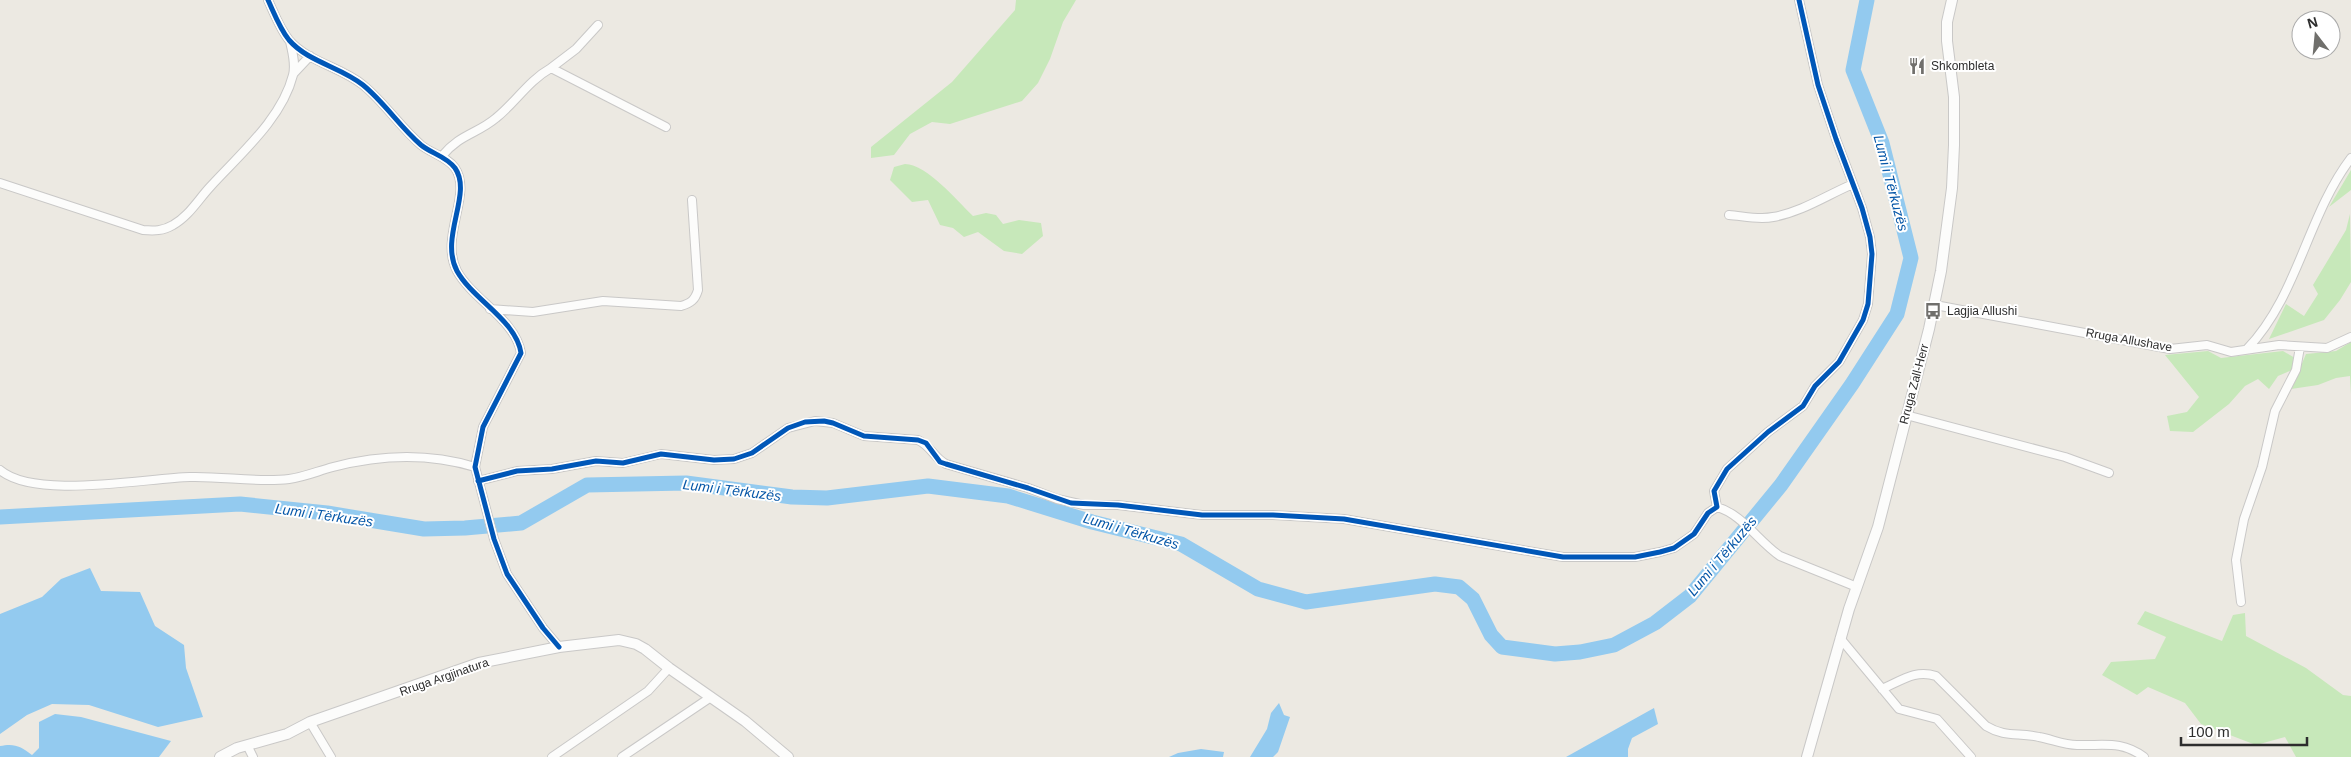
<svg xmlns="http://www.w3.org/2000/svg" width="2351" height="757" viewBox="0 0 2351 757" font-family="Arial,sans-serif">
  <rect width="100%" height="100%" fill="#ece9e2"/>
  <!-- green -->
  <path fill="#c7e8ba" d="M1016,0H1076L1063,22L1050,59L1038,83L1022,101L950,124L932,122L910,134L894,155L871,158V147L952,82L1015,10Z
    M905,164C928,165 956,200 973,216L986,213L996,215L1003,224L1019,220L1041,223L1043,236L1022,254L1004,251L978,232L964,237L953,228L940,225L928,200L912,202L890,180L894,167Z
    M2351,170V190L2329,207Z
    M2350,214L2351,282L2340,300L2324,320L2269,339L2286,304L2304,316L2318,294L2313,285L2346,230Z
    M2351,342V394L2350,376L2336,378L2318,385L2291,389L2306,354L2336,351Z
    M2208,351L2221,358L2283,351L2295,358L2292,370L2278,376L2269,389L2258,379L2245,386L2229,404L2193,432L2170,431L2167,416L2187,412L2199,397L2165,355Z
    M2145,611L2222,641L2233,615L2245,613L2246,636L2306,668L2343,695L2351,696V757H2296L2285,737L2256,745L2201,724L2185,703L2148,687L2137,695L2102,675L2111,662L2155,659L2166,637L2137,624Z"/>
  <!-- water -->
  <path fill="#93caef" d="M90,568L101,591L140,592L155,626L184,645L186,668L203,717L158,727L89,705L52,704L27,715L0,734V614L42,597L61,579Z
    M1279,703L1284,715L1290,717L1278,752L1273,757H1250L1267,729L1271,713Z
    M1654,708L1658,724L1632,738L1628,749V757H1566Z
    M55,714L81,717L171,741L159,757H0V746C14,743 21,746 32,755L39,748V722Z
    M1201,749L1224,752L1223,757H1169L1178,753Z"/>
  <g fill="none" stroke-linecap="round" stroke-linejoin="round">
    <!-- river -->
    <path stroke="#93caef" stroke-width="15" d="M0,517L240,504L327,513L424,529L465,528L521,523L587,485L686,483L792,497L827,498L928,486L1008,496L1092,522L1181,544L1258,589L1306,602L1435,584L1459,587L1473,599L1491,635L1502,647L1555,654L1580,652L1614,645L1655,623L1690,596L1781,485L1852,384L1897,314L1911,258L1882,143L1853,70L1867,0"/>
    <!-- street casing -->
    <g stroke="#c9c8c7" stroke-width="10">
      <path id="street" d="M268,0C274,13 280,29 289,40C308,62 341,67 363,85C385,103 400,127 421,145C432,154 446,156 455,168C473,194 439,237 457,271C473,300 516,320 521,353L483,427L475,467L494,539L507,574L543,628L559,647
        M551,68L576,49L598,25
        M294,73L310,56
        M442,156C460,134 477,134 496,118C516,102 528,81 551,68L666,127
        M0,183L143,230C154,231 163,231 173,225C188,217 198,200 210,187C239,155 282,119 293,75C296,63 292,52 290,41
        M1729,215C1743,216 1759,220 1773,217C1802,212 1827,195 1853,184
        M1935,305L2170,349L2207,345L2231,352L2279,345L2327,348L2351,337
        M490,309L533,312L603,301L681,306C691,303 695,300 698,290L692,200
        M2247,349C2298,296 2307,216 2351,158
        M1906,415L2065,457L2109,473
        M0,470C35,500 146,478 190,477C223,476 257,483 289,479C304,477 318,471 333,467C379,455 429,453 475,467
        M478,481L517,471L552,469L596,461L623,463L661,454L714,460L734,459L752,453L788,428L815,421L833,423L864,436L918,440C931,446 934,458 946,464L1028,488L1057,499L1084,505H1118L1202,515H1273L1344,519L1563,557H1635L1660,552L1674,548L1694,534L1708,513L1717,507
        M1717,507L1714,491L1727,469L1768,432L1803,406L1815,386L1839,362L1863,320L1868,304L1872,254L1870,237L1862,208L1836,139L1818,85L1799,0
        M1717,507C1742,514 1759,542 1780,556L1857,587
        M2241,602L2236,560L2244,519L2262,467L2275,411L2296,370L2300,347
        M1840,638L1899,709L1937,719L1971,757
        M1882,689C1901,681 1915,669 1936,676L1986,726C2006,738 2018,732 2039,737C2051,739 2064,745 2077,745C2103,746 2121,740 2144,757
        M310,722L331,757
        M247,745L253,757
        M552,757L648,691L669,668
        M622,757L711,697"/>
    </g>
    <!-- secondary casing -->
    <g stroke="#c9c8c7" stroke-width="12">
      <path id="secondary" d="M220,757L237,748L287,734L310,722L479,663L559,647L619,640L636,644L645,649L669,668L745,721L788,757
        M1807,757L1849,609L1878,527L1929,329L1941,271L1952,188L1954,145V97L1947,41V22L1952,0"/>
    </g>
    <!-- street -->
    <use href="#street" stroke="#fcfcfb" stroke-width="8"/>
    <!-- secondary -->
    <use href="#secondary" stroke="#fcfcfb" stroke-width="10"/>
    <!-- cycleway casing -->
    <g stroke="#fff" stroke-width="8">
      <path id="cycleway" d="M268,0C274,13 280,29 289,40C308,62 341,67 363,85C385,103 400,127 421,145C432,154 446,156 455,168C473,194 439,237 457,271C473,300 516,320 521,353L483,427L475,467L494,539L507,574L543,628L559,647
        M478,481L517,471L552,469L596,461L623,463L661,454L714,460L734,459L752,453L788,428L805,422L824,421L833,423L864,436L918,440L926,443L940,462L946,464L1028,488L1071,503L1118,505L1202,515H1273L1344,519L1563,557H1635L1660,552L1674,548L1694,534L1708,513L1717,507L1714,491L1727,469L1768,432L1803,406L1815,386L1839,362L1863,320L1868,304L1872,254L1870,237L1862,208L1836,139L1818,85L1799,0"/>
    </g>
    <!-- cycleway -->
    <use href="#cycleway" stroke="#0057b8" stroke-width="5"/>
  </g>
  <!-- icons -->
  <defs>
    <g id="restaurant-bare" transform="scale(1.35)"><path d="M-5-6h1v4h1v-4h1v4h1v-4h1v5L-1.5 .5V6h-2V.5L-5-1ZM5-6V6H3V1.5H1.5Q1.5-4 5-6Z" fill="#706f6c" stroke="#fff" stroke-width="2.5" paint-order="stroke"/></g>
    <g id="bus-bare" transform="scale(1.35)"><path d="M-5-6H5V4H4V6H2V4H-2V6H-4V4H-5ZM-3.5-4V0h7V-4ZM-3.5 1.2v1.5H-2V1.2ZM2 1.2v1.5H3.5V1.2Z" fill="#706f6c" stroke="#fff" stroke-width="2.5" paint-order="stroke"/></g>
  </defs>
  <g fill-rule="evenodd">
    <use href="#restaurant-bare" x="1917" y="66"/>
    <use href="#bus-bare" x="1933" y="311"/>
  </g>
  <g text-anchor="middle" stroke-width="4" stroke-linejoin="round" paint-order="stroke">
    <!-- poi labels -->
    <g font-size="12" fill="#2d2d2d" stroke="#fff" text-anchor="start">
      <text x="1931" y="70">Shkombleta</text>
      <text x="1947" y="315">Lagjia Allushi</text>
    </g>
    <!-- street labels -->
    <g font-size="12" fill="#2d2d2d" stroke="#fff">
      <text transform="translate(2129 340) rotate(10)" y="4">Rruga Allushave</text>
      <text transform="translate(1914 384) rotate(-75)" y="4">Rruga Zall-Herr</text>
      <text transform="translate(444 677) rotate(-19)" y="4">Rruga Argjinatura</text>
    </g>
    <!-- water labels -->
    <g font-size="14" font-style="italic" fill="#0657a8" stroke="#fff">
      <text transform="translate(1891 183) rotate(75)" y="5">Lumi i Tërkuzës</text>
      <text transform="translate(732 490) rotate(7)" y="5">Lumi i Tërkuzës</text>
      <text transform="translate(324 515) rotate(8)" y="5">Lumi i Tërkuzës</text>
      <text transform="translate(1131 531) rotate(16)" y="5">Lumi i Tërkuzës</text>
      <text transform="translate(1722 556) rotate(-50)" y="5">Lumi i Tërkuzës</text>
    </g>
  </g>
  <!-- north arrow -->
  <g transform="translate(2316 35) rotate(344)"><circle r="24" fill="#ffffff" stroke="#ababab"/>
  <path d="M0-4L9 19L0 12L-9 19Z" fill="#706f6c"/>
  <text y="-8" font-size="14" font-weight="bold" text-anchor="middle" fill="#2d2d2d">N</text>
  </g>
  <!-- scale -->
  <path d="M2181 737v8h126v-8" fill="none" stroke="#2d2d2d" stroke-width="2.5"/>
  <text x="2188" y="737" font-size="15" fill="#2d2d2d" stroke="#ffffff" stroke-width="4" paint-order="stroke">100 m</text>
</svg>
